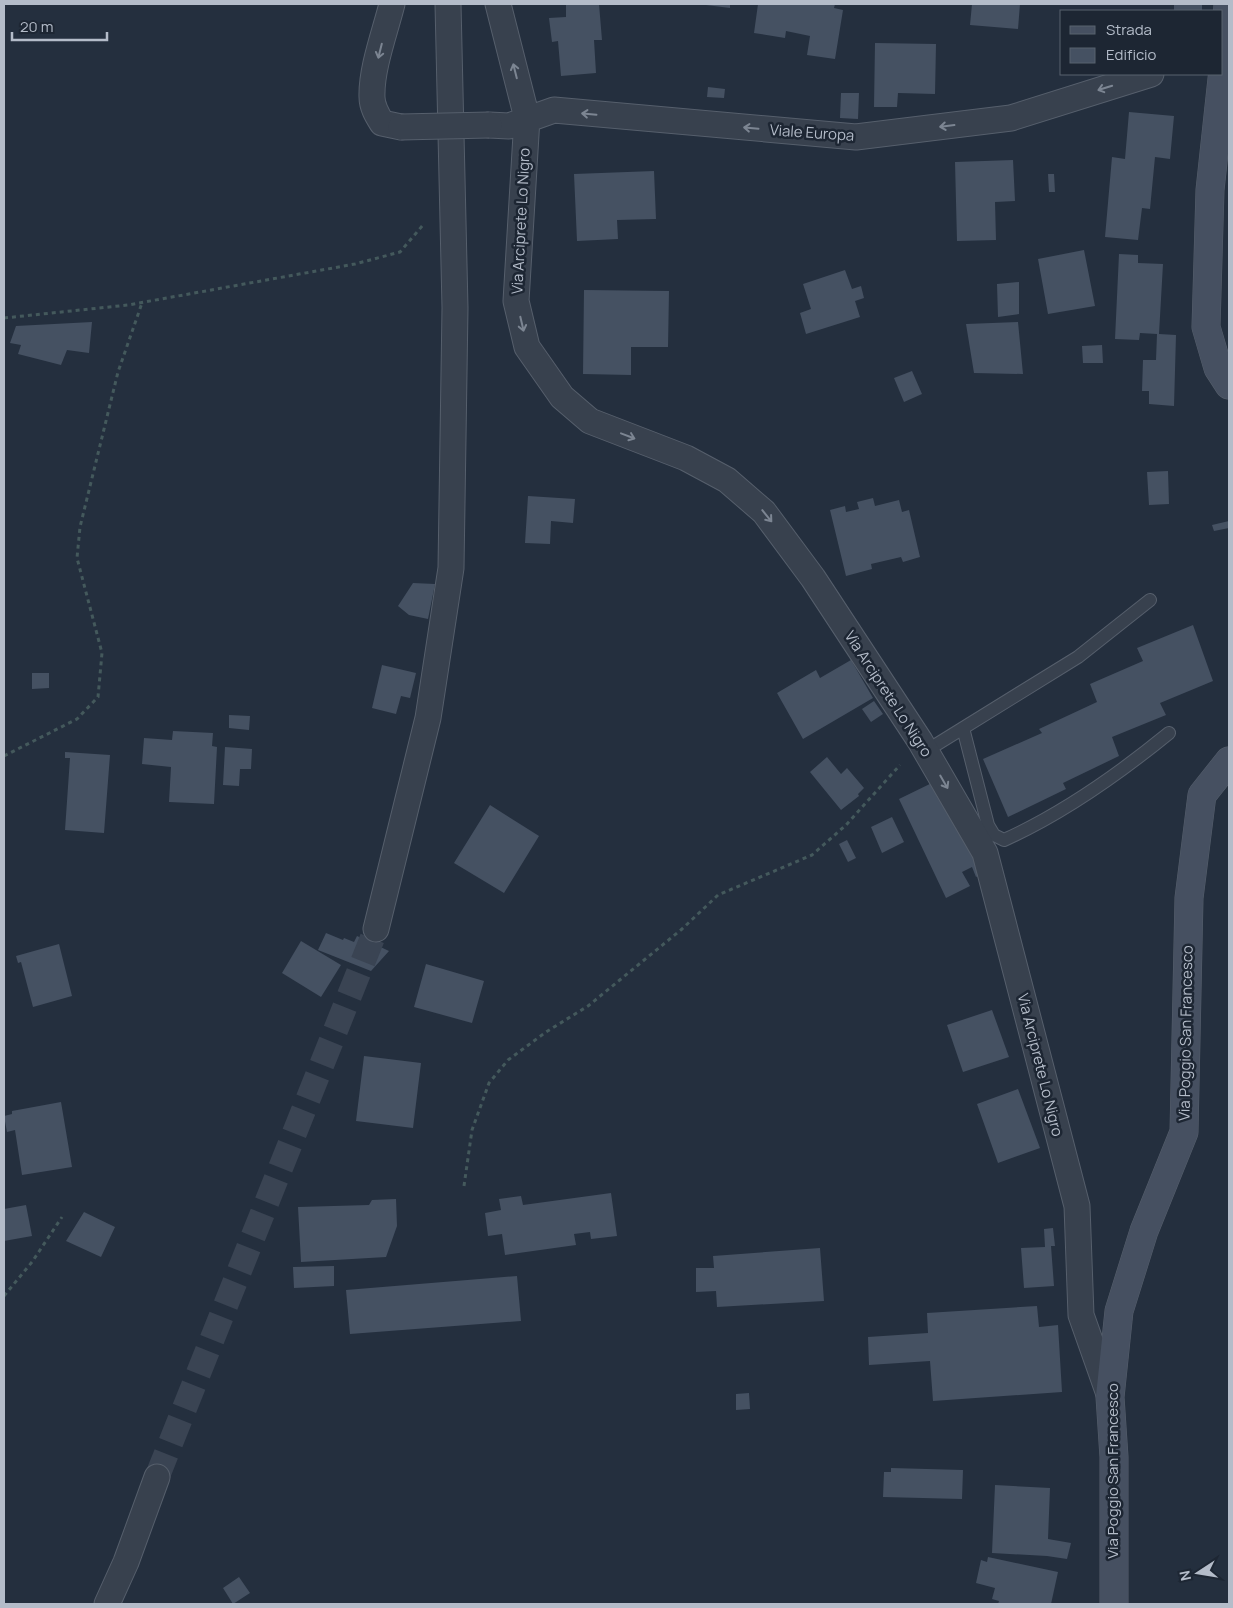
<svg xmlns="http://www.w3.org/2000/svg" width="1233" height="1608" viewBox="0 0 1233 1608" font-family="Manrope,sans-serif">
  <rect width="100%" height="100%" fill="#242f3e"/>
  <!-- building -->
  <path fill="#455162" d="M566,4H599L602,40H594L596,73L561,76L558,41L552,42L549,18L566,17Z
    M698,4H730V8Z
    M758,4H835L834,8L843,10L835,59L807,55L810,36L786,31L785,38L754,33Z
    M972,4H1020L1018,29L970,25Z
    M1174,4H1202V11H1174Z
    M875,43L936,44L935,94L898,93L897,107H874Z
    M708,87L725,89L724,98L707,97Z
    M841,93H859L858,119L840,118Z
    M1129,112L1174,116L1170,159L1155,157L1150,209L1142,208L1138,240L1105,237L1112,157L1125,159Z
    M1013,160L1015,201L995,202L996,240L957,241L955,162Z
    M654,171L656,219L617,220L618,239L577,241L574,174Z
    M1048,174H1054L1055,192H1049Z
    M1084,250L1095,306L1048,314L1038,259Z
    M1119,254L1138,255V263L1163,264L1159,334L1176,335L1174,406L1149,404V391H1142L1143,360H1156L1157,334L1140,333L1139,340L1115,339Z
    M845,270L852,289L861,286L864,298L855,301L860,317L806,334L800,313L811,309L803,284Z
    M1019,282V314L998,317L997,284Z
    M584,290L669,291L668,347H631V375L583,374Z
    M92,322L89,353L67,350L61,365L18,354L21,345L10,343L16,326Z
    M1018,322L1023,374L974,373L966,324Z
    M1102,345L1103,363H1083L1082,346Z
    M912,371L922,394L904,402L894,378Z
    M1168,471L1169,504L1149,505L1147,472Z
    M528,496L575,499L573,523L551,521L550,544L525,543Z
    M873,498L875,506L899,500L902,512L909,510L920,557L903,562L901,557L871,564L872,569L846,576L830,510L845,506L846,512L859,509L857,502Z
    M1229,521V528L1214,531L1212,525Z
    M413,583L435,584L428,619L409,615L398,606Z
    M1193,625L1213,681L1160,703L1166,715L1112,737L1119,756L1063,783L1066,789L1008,817L983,759L1042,733L1039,729L1097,702L1090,684L1143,661L1137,648Z
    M851,660L873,698L803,739L777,693L816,670L820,678Z
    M382,665L416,673L410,698L401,696L396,714L372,708Z
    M32,673H49V688L32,689Z
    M874,701L883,714L871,722L862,709Z
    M229,715L250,716L249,730L229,728Z
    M173,731L213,733L212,746L217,747L214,804L169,802L171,767L142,764L144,738L172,740Z
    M225,747L252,749L251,769H240L239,786L223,785Z
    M65,752L110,755L104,833L65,830L70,758H65Z
    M827,757L841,774L847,768L864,788L858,794L859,796L841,810L810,772Z
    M938,780L978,864L980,875L976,877L972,867L962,872L970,886L946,898L899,799Z
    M490,805L539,836L504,893L454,863Z
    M892,817L904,842L882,853L871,827Z
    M847,840L856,858L848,862L839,844Z
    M326,933L343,940L344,938L354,942L357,936L389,951L371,971L318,950Z
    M301,941L341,965L321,997L282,973Z
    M59,944L72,996L33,1007L21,962L18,963L16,956Z
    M426,964L484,981L472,1023L414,1007Z
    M992,1010L1009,1057L963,1072L947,1025Z
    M364,1056L421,1063L413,1128L356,1121Z
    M1018,1089L1040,1148L998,1163L977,1104Z
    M61,1102L72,1167L22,1175L15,1130L7,1132L4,1116L12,1114V1111Z
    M611,1193L617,1236L591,1239L590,1232L574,1234L576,1245L505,1255L502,1234L488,1236L485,1213L501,1210L499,1199L521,1196L523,1205Z
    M396,1199L397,1226L386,1257L301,1262L298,1207L369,1205L372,1200Z
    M26,1205L32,1236L4,1241V1209Z
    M84,1212L115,1227L101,1257L66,1241Z
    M1053,1228L1055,1246H1051L1054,1286L1024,1288L1021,1248L1045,1247L1044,1229Z
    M820,1248L824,1301L717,1307L716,1291L696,1292V1268H714L713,1256Z
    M334,1266V1286L294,1288L293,1267Z
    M517,1276L521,1321L350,1334L346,1290Z
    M1037,1306L1039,1327L1058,1325L1062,1392L933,1401L930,1361L869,1365L868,1337L928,1333L927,1313Z
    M749,1393L750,1409L736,1410V1394Z
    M891,1468L963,1470L962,1499L883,1497L884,1472H891Z
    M995,1485L1050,1488L1048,1539L1071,1543L1067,1559L1047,1556L992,1553Z
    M988,1557L1058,1572L1051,1604H998L999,1601L992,1599L995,1588L976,1583L981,1560L987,1562Z
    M239,1577L250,1593L233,1604L223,1588Z"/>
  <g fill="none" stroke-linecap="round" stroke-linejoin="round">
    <!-- street-tunnel -->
    <path stroke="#3a4453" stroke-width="25" stroke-dasharray="25 12" stroke-linecap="butt" d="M157,1477L376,929"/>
    <!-- lane casing -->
    <g stroke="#565f6c" stroke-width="14">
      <path id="lane" d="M963,728L988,825L994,835L1004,840C1062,814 1120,773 1169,733
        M926,751L1078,657L1150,600"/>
    </g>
    <!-- street casing -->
    <g stroke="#565f6c" stroke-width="27">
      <path id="street" d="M392,4C385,32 371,69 372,97C372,107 377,115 382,123L401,127
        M498,4L527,118L516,301L527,347L562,397L590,421L686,458L727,480L764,512L813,578L920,741L985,853L1077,1206L1081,1315L1110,1397
        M489,125L509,126L554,110L856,137L1011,118L1151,74
        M376,929L428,718L451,568L455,308L448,4
        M107,1604L126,1562L157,1477"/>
    </g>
    <!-- secondary casing -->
    <g stroke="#565f6c" stroke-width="29">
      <path id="secondary" d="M1228,4L1225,51L1210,190L1206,327L1218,368L1229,385
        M1114,1604V1457L1110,1397L1119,1311L1144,1231L1184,1132L1189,898L1202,795L1229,761"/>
    </g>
    <!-- path -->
    <path stroke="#44595c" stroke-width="3" stroke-dasharray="4 4" stroke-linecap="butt" d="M4,318L128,305L355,264L400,252L423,225
      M4,756L77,719L98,697L102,653L77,558L80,527L118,372L142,303
      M464,1186L472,1130L489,1083L508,1060L546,1032L588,1006L682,929L718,895L812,855L846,825L900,765
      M4,1296L32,1262L62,1217"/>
    <!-- lane -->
    <use href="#lane" stroke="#38414e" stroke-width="12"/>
    <!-- street -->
    <use href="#street" stroke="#38414e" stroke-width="25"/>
    <!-- secondary -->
    <use href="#secondary" stroke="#465061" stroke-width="28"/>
    <!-- street-bridge casing -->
    <g stroke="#565f6c" stroke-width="27" stroke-linecap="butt">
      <path id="street-bridge" d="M401,127L489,125"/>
    </g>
    <!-- street-bridge -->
    <use href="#street-bridge" stroke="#38414e" stroke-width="25"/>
  </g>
  <!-- one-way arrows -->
  <defs><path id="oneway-shaft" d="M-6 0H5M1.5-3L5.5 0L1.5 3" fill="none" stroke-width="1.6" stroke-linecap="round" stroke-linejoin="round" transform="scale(1.25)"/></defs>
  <g stroke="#7c8592">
    <use href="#oneway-shaft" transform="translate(380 51) rotate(104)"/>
    <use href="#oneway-shaft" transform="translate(515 71) rotate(-104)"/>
    <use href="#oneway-shaft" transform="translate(1105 88) rotate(163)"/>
    <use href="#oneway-shaft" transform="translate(589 114) rotate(-175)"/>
    <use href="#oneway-shaft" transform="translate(947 126) rotate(173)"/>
    <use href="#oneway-shaft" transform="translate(751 128) rotate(-175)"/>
    <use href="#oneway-shaft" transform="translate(522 324) rotate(77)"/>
    <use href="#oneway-shaft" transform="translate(628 436) rotate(21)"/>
    <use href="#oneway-shaft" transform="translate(767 516) rotate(51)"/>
    <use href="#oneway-shaft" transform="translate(944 782) rotate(60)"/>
  </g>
  <g text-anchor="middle" stroke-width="5" stroke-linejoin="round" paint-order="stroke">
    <!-- street labels -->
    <g font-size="15" fill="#b4bcc9" stroke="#1d2633">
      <text transform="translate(812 133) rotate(4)" y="5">Viale Europa</text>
      <text transform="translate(521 221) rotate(-87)" y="5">Via Arciprete Lo Nigro</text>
      <text transform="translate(888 694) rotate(57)" y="5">Via Arciprete Lo Nigro</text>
      <text transform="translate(1186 1033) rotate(-89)" y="5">Via Poggio San Francesco</text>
      <text transform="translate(1040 1065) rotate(76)" y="5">Via Arciprete Lo Nigro</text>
      <text transform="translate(1113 1471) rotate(-90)" y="5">Via Poggio San Francesco</text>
    </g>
  </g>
  <!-- border -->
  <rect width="1233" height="1608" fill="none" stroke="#b4bcc9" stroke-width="10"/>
  <!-- legend -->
  <rect x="1060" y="10" width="162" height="65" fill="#1d2633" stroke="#59626f"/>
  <rect x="1070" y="26" width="25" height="8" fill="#465061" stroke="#59626f"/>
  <text x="1106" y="35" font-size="15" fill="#b4bcc9">Strada</text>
  <rect x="1070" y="48" width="25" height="15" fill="#455162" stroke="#59626f"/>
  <text x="1106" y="60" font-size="15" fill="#b4bcc9">Edificio</text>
  <!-- north arrow -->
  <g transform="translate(1198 1573) rotate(258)" stroke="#1d2633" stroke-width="4" paint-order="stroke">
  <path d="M0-4L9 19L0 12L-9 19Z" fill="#b4bcc9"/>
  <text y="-8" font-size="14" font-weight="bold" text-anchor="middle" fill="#b4bcc9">N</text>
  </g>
  <!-- scale -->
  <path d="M12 32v8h95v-8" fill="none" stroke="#b4bcc9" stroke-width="2.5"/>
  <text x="20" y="32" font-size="15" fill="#b4bcc9" stroke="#1d2633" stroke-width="4" paint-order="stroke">20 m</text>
</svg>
